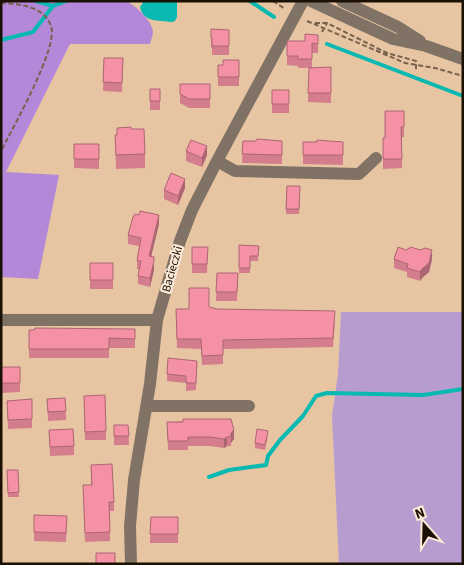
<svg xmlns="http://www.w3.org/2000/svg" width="464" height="565" viewBox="0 0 464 565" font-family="'Source Sans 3',sans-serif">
  <rect width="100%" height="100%" fill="#e7c5a3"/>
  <!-- green -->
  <path fill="#b79dcf" d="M341,312H463V564H339L332,416L338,374Z"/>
  <!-- forest -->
  <path fill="#b388d8" d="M1,1H126C136,6 152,20 153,32C153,35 151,40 150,44H70L6,172L59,175L38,279L1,277Z"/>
  <!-- water -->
  <path fill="#07b9b0" d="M144,1H177V17L175,21L172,22C158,20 144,23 140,7Z"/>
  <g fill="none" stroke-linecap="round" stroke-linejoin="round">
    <!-- stream -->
    <path stroke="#07b9b0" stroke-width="4" d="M36,1L53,6
      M250,1L274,17
      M1,40L33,32L53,6L66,1
      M327,44L463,96
      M209,477L229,470L266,465L268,456L280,440L303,416L316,396L327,393L423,395L463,389"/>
    <!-- path -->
    <path stroke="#78624c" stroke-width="2" stroke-dasharray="5 2.5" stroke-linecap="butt" d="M273,1L285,9
      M1,3C19,4 44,6 51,26C59,47 12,129 1,151
      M307,21L405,63L435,68L463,76
      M315,23H327L387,53L416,61V70
      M322,32L327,23"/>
    <!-- minor -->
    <path stroke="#807264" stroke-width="12" d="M311,1L393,39L426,46L463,59
      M342,1L398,27L420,41
      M217,161L235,171L359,174L376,158
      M1,320H157
      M147,406H249
      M131,564L130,526L134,480L150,384L157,320L180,241L192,210L217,161L303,1"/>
  </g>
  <!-- wall -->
  <path fill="#d37d8d" d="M211,29L229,30V55H212V48H211Z
    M318,35V53H312V68L331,67V103L308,102L309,68H298V66L287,65V41H305Z
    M104,58H123L122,92L103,91Z
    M239,60V86H218V65H223Z
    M180,84H210V108H189L180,103Z
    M160,89V110H150V101Z
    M272,90H289V113H272Z
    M404,111V137H402V168L383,169V138H385Z
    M131,129L145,154V168L116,169L115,135Z
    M243,141H282V164L242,163Z
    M303,142H343V165L303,164Z
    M74,144H99V169L74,168Z
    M186,151L207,155L202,167L186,161Z
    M287,186H300L299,214H286Z
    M185,188L178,205L164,199V190Z
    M159,224L151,257L154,270L150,287L138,284V276L139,269H137V261L139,246L128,244V235Z
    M239,245L259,246L258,261H250V273H239Z
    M192,247H208L207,273H192Z
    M394,259H432L429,272L422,278L420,281L407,277V272L394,268Z
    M90,263H113V289H90Z
    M217,273H238L237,301H216Z
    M209,307L217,309L335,320L333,347L223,349V364L202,365L201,349L177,348L176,309H189Z
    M135,329V348H109V358H29V330Z
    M197,361L196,390L186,391V383L167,381V374Z
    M1,367H20V392L1,393Z
    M105,395L106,440H85L84,404Z
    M65,398L66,420L48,421L47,399Z
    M32,399V428L8,429L7,401Z
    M231,419L234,439L231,442V446H227L224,448L210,446H188V450H168L167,422Z
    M114,425H128L129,445H114Z
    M49,430L74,446V455L50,456Z
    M268,436L265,450L255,448V443Z
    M91,465L114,502V511H110V541L85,542L83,485H91Z
    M7,470H18L19,497H8Z
    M34,515L67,516L66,542L34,541Z
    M151,517H178V543H150Z"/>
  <!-- shaded-wall -->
  <path fill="#ac6673" d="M207,146V155L202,167V158Z
    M185,179V188L178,205V196Z
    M159,215V224L149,265V256Z
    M432,250V259L429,272L422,278L420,281V272L422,269Z
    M154,261V270L150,287V278Z
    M234,430V439L231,443V433Z
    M227,437V446L224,448V439Z"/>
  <!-- building -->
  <path fill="#f591a4" stroke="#ac6673" d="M211,29L229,30V46H212V38H211Z
    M305,34L318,35V44L312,43V59H298V56H287V41H305Z
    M104,58H123L122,83L103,82Z
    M223,60H239V77H218V65H223Z
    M331,67V93H308L309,68Z
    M180,84H210V99H189L180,94Z
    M150,89H160V101H150Z
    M272,90H289V104H272Z
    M385,111H404V127H401L402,159H383V138H385Z
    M131,127V129H144L145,154L116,155L115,135H117V128Z
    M257,139L282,141V155L242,154L243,141H256Z
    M191,140L207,146L202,158L186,151Z
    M317,140L343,142V155H303V142H317Z
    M74,144H99V159H74Z
    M171,173L185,179L178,196L164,190Z
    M287,186H300L299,209H286Z
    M140,211L159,215L149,256L154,257V261L150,278L138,276L141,261H137L141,238L128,235L133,217L135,214L139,215Z
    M239,245L259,246L258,256H250V268H239Z
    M192,247H208L207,264H192Z
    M398,247L406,250L411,247L420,250L425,248L432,250L429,263L422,269L420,272L407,268L408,264L394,259Z
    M90,263H113V280H90Z
    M217,273H238L237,292H216Z
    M189,288H209V307L217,309L335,311L333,338L223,340V355L202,356L201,339H177L176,309H189Z
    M35,328L135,329V339L109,338V349H29V330H34Z
    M168,358L197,361L196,383H186V376L167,374Z
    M1,367H20V383H1Z
    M105,395L106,431L85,432L84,396Z
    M65,398L66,411L48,412L47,399Z
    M32,399V419L8,420L7,401Z
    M183,419H231L234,430L231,433V436L227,437L224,439L210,437H188V441H168L167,422H183Z
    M114,425H128L129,436H114Z
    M73,429L74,446L50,447L49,430Z
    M257,429L268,431L265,445L255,443Z
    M112,464L114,502H109L110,532L85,533L83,485H92L91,465Z
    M7,470H18L19,492L8,493Z
    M34,515L67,516L66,533L34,532Z
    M151,517H178V534H150Z
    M96,553H115V564H96Z"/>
  <g text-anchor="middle" stroke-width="4.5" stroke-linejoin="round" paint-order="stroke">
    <!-- street labels -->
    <g font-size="12" fill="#1b1004" stroke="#fbe9d8">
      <text transform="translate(172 269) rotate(-74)" y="4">Bacieczki</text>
    </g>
  </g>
  <!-- border -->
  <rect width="464" height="565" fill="none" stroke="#1b1004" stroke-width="5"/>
  <!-- north arrow -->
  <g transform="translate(424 525) rotate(340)" stroke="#fbe9d8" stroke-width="4" paint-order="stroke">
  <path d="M0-4L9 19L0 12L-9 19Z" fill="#1b1004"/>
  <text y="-8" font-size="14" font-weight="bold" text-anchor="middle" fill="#1b1004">N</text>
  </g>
</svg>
